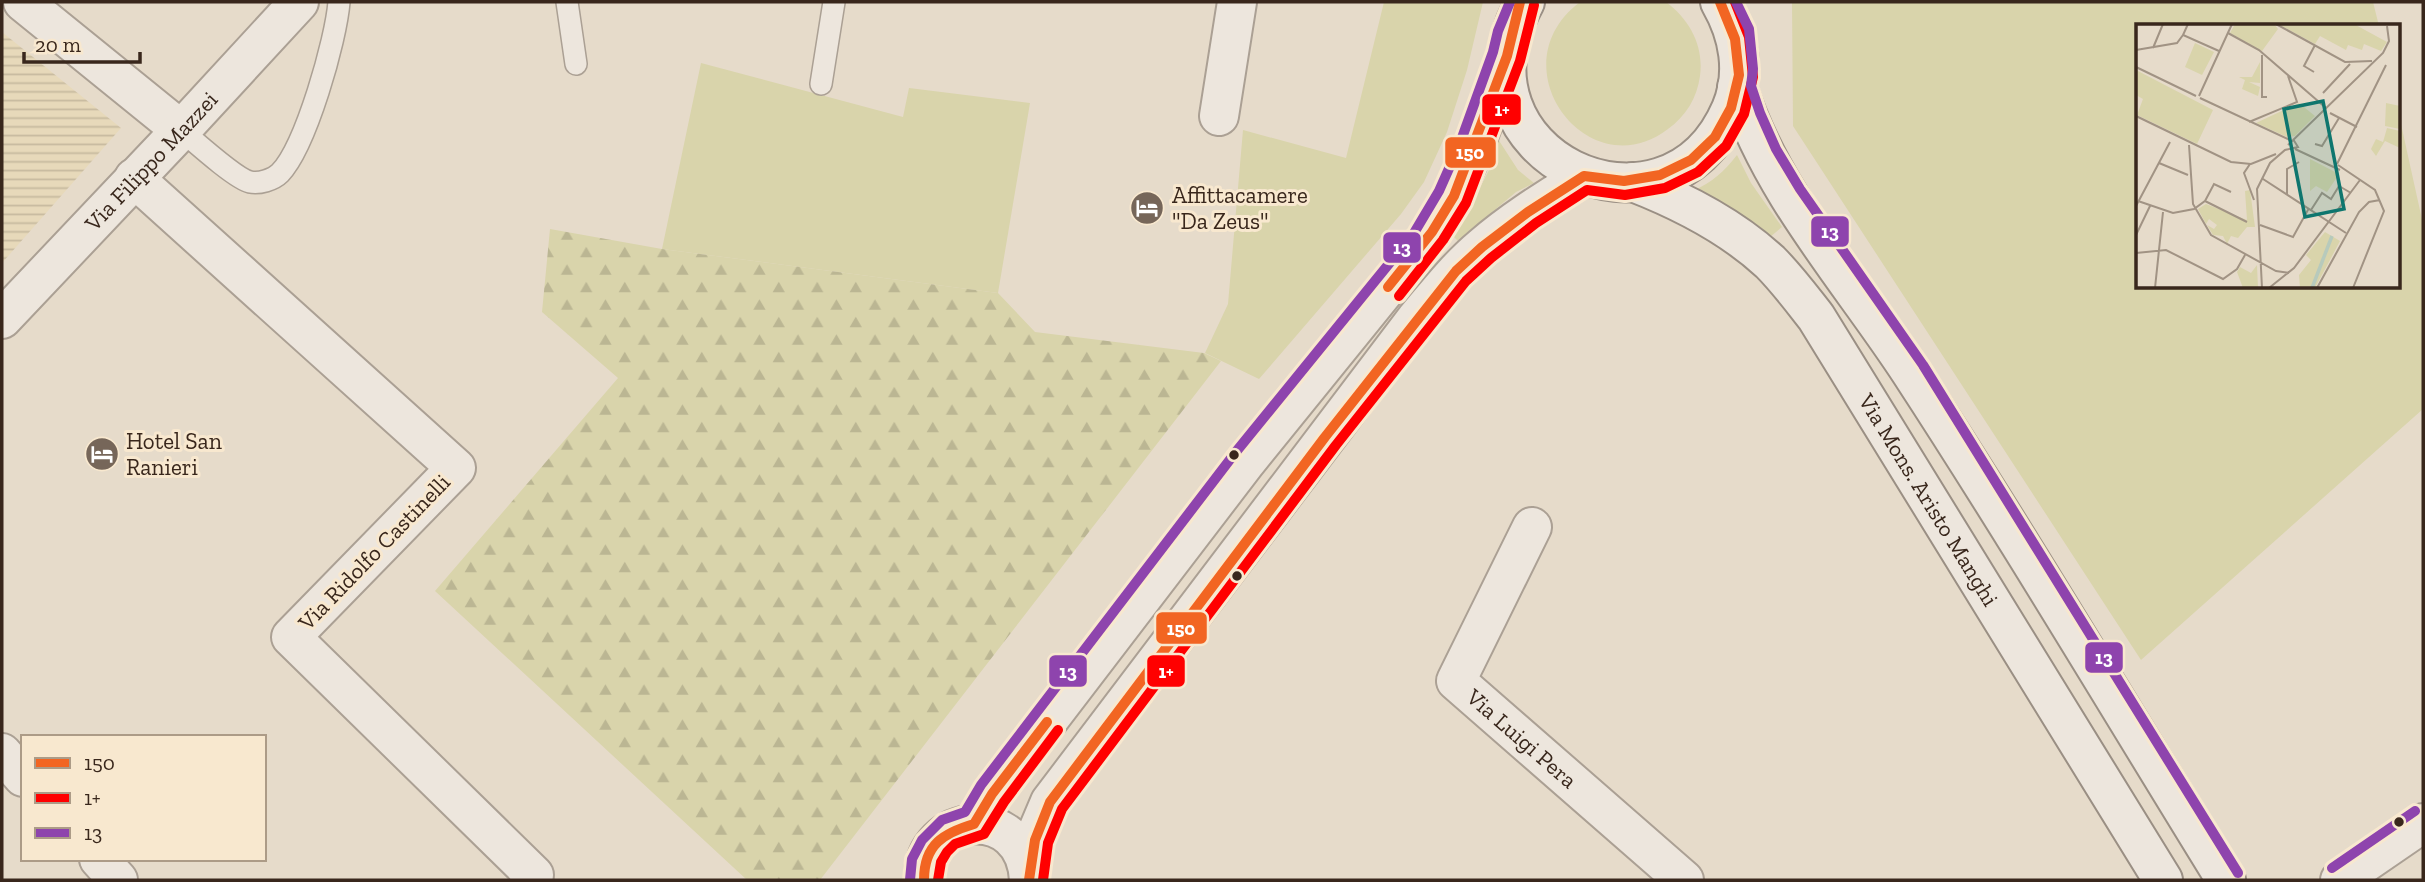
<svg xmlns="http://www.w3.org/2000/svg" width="2425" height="882" viewBox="0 0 2425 882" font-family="'Zilla Slab',serif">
  <defs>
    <pattern id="farmland-rules" width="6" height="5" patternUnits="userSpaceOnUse" patternTransform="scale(1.75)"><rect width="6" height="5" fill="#e7d9ba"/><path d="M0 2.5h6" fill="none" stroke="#c7ba9f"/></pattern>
    <pattern id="forest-firs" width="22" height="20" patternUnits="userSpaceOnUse" patternTransform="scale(1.75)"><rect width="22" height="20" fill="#d9d4ab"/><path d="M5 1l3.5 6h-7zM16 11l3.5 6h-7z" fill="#bbb693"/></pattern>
  </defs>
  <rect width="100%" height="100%" fill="#e6dbca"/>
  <!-- farmland -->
  <path fill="url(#farmland-rules)" d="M2,32L121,128L2,263Z"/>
  <!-- green -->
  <path fill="#d9d4ab" d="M1384,2H1483L1467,70L1447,132L1424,182L1401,214L1259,379L1205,353L1228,304L1243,130L1346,158Z
    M1580,2H1666C1690,20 1704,46 1700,76C1697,98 1686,116 1668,129C1588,190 1495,66 1580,2Z
    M1792,2H2373L2379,26H2138V287H2399V115L2423,224V409L2141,660L1793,126Z
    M701,63L903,117L909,88L1030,103L998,293L662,249Z
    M1496,136L1518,170L1534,183L1516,192L1458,241L1452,235L1464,219L1490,168Z
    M1737,155L1751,183L1782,227L1770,237L1745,218L1693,191C1712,182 1724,172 1737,155Z"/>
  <!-- forest -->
  <path fill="url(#forest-firs)" d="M550,229L662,249L998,293L1035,332L1204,353L1221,361L820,880H747L435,591L618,378L542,312Z"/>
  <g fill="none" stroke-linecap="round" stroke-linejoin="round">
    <!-- service casing -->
    <g stroke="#aba094" stroke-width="24">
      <path id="service" d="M567,2L576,64
        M821,84L834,2
        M181,130C194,141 236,179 250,182C259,184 273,180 280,173C306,146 336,40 339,2"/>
    </g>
    <!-- minor casing -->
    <g stroke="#aba094" stroke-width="42">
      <g id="minor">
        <path d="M23,2L181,130"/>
        <path d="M1219,116L1237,2"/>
        <path d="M134,178L456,468L291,637L534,875L529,880"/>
        <path id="s1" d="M2,319L181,130L299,2"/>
        <path id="s2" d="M1532,527L1456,681L1684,880"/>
        <path d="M2,753L23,777"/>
        <path d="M974,824L992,794L1246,462L1425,241C1465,185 1484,120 1507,56"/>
        <path d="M99,859L118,880"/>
        <path d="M1028,868L1036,835L1050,802L1416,319C1437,294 1457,268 1482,247C1513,220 1549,198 1584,176"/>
        <path d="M924,880C921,811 1025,801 1029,880"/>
        <path d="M2340,880L2423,823"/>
      </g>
    </g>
    <!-- secondary casing -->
    <g stroke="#9a8f84" stroke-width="42">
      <g id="secondary">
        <path d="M1525,2C1441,155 1666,260 1731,109C1746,73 1739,35 1720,2"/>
        <path d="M1737,87C1772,194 1849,278 1910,371C2019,538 2121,710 2226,880"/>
        <path id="s3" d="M1633,182C1682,201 1731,226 1770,262C1787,279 1801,298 1816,317L2163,880"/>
      </g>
    </g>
    <!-- service -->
    <use href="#service" stroke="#ede6dd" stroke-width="21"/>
    <!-- minor -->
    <use href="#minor" stroke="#ede6dd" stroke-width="38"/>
    <!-- secondary -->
    <use href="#secondary" stroke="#ede6dd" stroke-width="38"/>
    <!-- bus-1 casing -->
    <g stroke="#f8e8cf" stroke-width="16">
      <path id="bus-1" d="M1388,287L1432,232L1454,196L1507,56L1520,2
        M924,880C924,844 944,833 974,824L992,794L1047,722
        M1029,880L1035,840L1050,802L1325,437L1456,271L1482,247L1528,212L1584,176L1624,181L1660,175L1691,160L1715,137L1731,108L1739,75L1735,39L1720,2"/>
    </g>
    <!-- bus-2 casing -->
    <g stroke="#f8e8cf" stroke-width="16">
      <path id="bus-2" d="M1399,296L1443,240L1466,203L1520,61L1534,5
        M938,880L941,862L947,852L955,844L984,834L1004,802L1058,730
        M1043,880L1048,843L1062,809L1336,445L1466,281L1491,258L1536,223L1587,190L1625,195L1665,188L1698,172L1726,146L1744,114L1753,77L1749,37L1735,2"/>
    </g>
    <!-- bus-3 casing -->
    <g stroke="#f8e8cf" stroke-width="16">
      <path id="bus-3" d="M1736,2L1749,29L1753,69L1751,86L1760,113L1776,149L1800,189L1923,365L2238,873
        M2332,868L2415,811
        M910,880L912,859L922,840L942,820L965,812L981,785L1235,453L1414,233L1439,191L1459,146L1493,52L1498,31L1510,2"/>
    </g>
    <!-- bus-1 -->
    <use href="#bus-1" stroke="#f26522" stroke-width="10"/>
    <!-- bus-2 -->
    <use href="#bus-2" stroke="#f00" stroke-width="10"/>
    <!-- bus-3 -->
    <use href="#bus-3" stroke="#8e44ad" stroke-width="10"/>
  </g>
  <!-- icons -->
  <defs>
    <g id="hotel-disc" transform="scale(1.75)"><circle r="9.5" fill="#766659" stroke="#f8e8cf"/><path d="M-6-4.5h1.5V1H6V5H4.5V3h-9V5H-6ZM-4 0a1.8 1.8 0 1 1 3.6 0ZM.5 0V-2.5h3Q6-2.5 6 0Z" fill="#fff"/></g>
  </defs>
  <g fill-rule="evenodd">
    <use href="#hotel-disc" x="1147" y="208"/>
    <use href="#hotel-disc" x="102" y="454"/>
  </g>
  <!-- markers -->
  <g fill="#39271c" stroke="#f8e8cf" stroke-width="2.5">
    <circle cx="1234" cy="455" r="6"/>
    <circle cx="1237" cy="576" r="6"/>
    <circle cx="2399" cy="822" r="6"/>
  </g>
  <g text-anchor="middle" stroke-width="6" stroke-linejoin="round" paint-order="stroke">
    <!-- street labels -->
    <g font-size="23" fill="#39271c" stroke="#f8e8cf">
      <text dy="8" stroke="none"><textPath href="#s1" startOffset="217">Via Filippo Mazzei</textPath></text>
      <text dy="8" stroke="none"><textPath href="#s3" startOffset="446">Via Mons. Aristo Manghi</textPath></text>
      <text transform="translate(374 552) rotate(-46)" y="8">Via Ridolfo Castinelli</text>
      <text dy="8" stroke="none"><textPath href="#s2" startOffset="259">Via Luigi Pera</textPath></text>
    </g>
    <!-- poi labels -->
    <g font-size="23" fill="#39271c" stroke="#f8e8cf" text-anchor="start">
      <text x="1172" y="203">Affittacamere<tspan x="1172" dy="26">"Da Zeus"</tspan></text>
      <text x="126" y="449">Hotel San<tspan x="126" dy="26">Ranieri</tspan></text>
    </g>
  </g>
  <!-- overview -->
  <g transform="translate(2136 24)">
    <rect width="264" height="264" fill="#e6dbca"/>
    <path d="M99,0H138L142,5L126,27L94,9ZM142,0H218L251,18L245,27L228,20L226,26L212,21L210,26L184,12L179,20ZM59,19L78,28L66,51L49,43ZM124,38V59L113,58L124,63L122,72L106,65L109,56L103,53H116ZM163,79L179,92L159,112L151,113L120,99ZM114,166L119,203H111L102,214L95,212L91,220L87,212L77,211L71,201L78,205L81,201L73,195L70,200L62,185L70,180L111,196L109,167ZM189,208L204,217L179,264H164L163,251L175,236L170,231ZM121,241L122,264H107L101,248L104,243L115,249Z" fill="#d9d4ab"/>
    <path d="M174,135L203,150L191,168L180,162L174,167Z" fill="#d9d4ab"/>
    <path d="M0,46L77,86L61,120L1,91L7,75L0,71ZM250,79L264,82V105L249,102ZM251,104L264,107V124L249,117L240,132L235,125L240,115L247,118Z" fill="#d9d4ab"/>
    <path fill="none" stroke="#b7cabc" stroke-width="3.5" d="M176,264L196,212"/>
    <path fill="none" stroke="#a19384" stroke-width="2" d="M52,0L47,11L83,27M140,0L209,38L236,37M92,9L123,26L190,84M17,24L27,0M0,26L41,19L47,11M126,31V73H131M0,43L60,72M178,48L168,42L179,21M187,69L214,40M63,72L96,0M64,74L154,116M194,89L221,103M0,92L95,138L115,140L140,130M113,98L161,78L152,52M179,120L186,122L203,94M53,121L57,180L75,211L140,247L153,249M152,121L247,29L253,17L251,2M159,125L204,146M23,139L52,151M114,140L108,149L118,176M201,140L250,41M202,141L239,166L248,187L217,264M127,155L210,209M151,170V145L163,138M2,177L37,189L58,185L69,177L111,198M69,177L78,160L95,168M0,182L34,118M175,186L186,169L195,175L203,162L215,169M124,201L157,213L173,184M0,211L14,182M0,229L30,226L87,255L101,245L109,231M19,264L27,188M126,264L121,165L134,139L149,126L162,123L157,115M133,264L158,244L224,156M181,264L223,188L233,178L244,176"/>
    <path fill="#0f766e" fill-opacity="0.15" stroke="#0f766e" stroke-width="3.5" d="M187,77L208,185L169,193L148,85Z"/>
    <rect width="264" height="264" fill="none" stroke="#39271c" stroke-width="3.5"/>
  </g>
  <g stroke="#f8e8cf" stroke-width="2.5">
    <rect x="1481" y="93" width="41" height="33" rx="7" fill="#f00"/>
    <rect x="1444" y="136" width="53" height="33" rx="7" fill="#f26522"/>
    <rect x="1810" y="215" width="40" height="33" rx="7" fill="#8e44ad"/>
    <rect x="1382" y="231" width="40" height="33" rx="7" fill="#8e44ad"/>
    <rect x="1155" y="611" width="53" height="34" rx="7" fill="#f26522"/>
    <rect x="2084" y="641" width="40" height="33" rx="7" fill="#8e44ad"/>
    <rect x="1146" y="654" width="40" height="34" rx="7" fill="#f00"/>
    <rect x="1048" y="654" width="40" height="34" rx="7" fill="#8e44ad"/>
  </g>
  <g font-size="19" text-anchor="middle" font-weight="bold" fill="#fff">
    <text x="1502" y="116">1+</text>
    <text x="1470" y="159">150</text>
    <text x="1830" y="238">13</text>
    <text x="1402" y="254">13</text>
    <text x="1181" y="635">150</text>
    <text x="2104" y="664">13</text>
    <text x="1166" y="678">1+</text>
    <text x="1068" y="678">13</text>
  </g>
  <!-- border -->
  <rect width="2425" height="882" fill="none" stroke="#39271c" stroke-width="7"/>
  <!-- legend -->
  <rect x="21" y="735" width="245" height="126" fill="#f8e8cf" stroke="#ac9b87" stroke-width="2"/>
  <rect x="35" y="758" width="35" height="10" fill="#f26522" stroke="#ac9b87" stroke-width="2"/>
  <text x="84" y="770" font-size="21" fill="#39271c">150</text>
  <rect x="35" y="793" width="35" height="10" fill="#ff0000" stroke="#ac9b87" stroke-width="2"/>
  <text x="84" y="805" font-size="21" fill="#39271c">1+</text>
  <rect x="35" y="828" width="35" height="10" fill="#8e44ad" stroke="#ac9b87" stroke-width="2"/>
  <text x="84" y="840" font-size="21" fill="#39271c">13</text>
  <!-- scale -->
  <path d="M24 52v10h116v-10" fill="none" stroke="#39271c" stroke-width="3.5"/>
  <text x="35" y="52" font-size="21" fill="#39271c" stroke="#f8e8cf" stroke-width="5" paint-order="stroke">20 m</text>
</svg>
